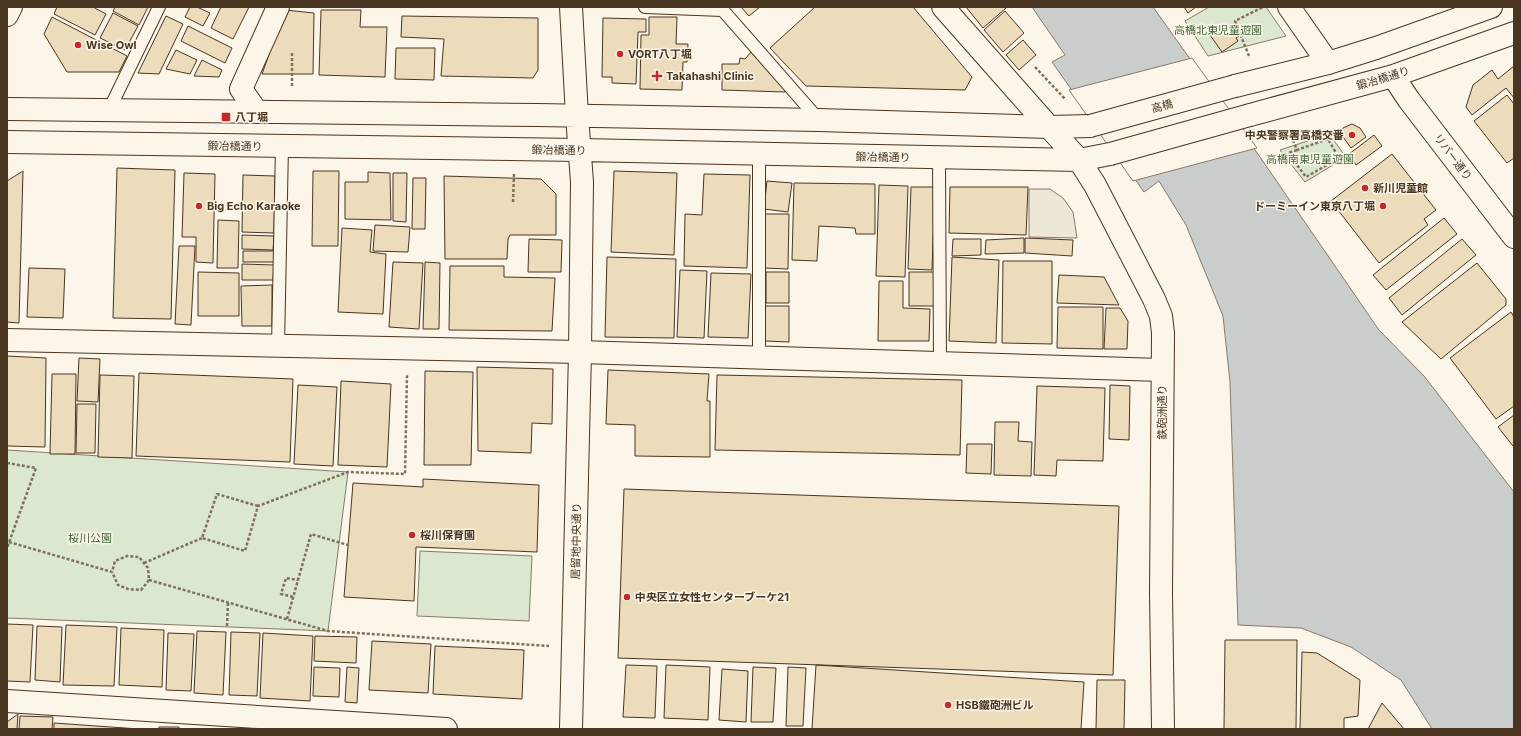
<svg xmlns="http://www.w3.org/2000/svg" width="1521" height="736" viewBox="0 0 1521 736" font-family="Inter,'Noto Sans JP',sans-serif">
  <rect width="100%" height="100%" fill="#fbf6e9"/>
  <!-- green -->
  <path fill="#dce7d0" stroke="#887966" d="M1209,7H1266L1286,36L1208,56L1185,21Z
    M1329,134L1346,157L1305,182L1280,150Z
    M7,450L348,472L328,631L7,618Z
    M420,551L532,556L529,621L417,616Z"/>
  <!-- parking -->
  <path fill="#ede7d9" stroke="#887966" d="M1029,189H1050L1063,198L1073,212L1077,238L1029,237Z"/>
  <!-- water -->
  <path fill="#c9cecd" stroke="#887966" d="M1032,7H1153L1260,157L1379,330L1424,376L1514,492V729H1432L1401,680L1351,647L1301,628L1238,625L1230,382L1223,316L1186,225L1159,181L1144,192L1052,62L1065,55Z"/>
  <!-- pier -->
  <path fill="#fbf6e9" stroke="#887966" d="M1192,58L1257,148L1133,181L1069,90Z"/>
  <!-- building -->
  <path fill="#ecdcbc" stroke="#4a3520" d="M57,7H93L106,14L95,35L54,14Z
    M115,7H148L139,25L113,11Z
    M190,7H197L210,13L203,26L185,17Z
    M221,7H249L233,39L211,28Z
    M741,7H760L749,16Z
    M815,7H913L972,77L965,90L806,86L770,48Z
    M966,7H1005L1006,8L983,28Z
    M1184,7H1196L1188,13Z
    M285,10L314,13L313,74H262Z
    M321,10H361L360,27H387L385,77L319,75Z
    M1005,11L1024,33L1003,52L984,30Z
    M113,13L138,26L125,50L100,38Z
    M166,16L183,24L159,74L138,73Z
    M402,16L538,18V70L533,78L441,76L444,39L401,37Z
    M52,17L127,56L119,72H67L44,34Z
    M649,17H677L676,44H688L687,62H683L682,90L640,89L641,35H649Z
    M603,18L646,19V32H638L636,84L612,83V77H602Z
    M1226,24L1228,27L1232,25L1239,36L1236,38L1238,41L1222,52L1210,35Z
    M188,26L232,48L225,63L181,41Z
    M1023,40L1036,55L1019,70L1006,55Z
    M396,48H435L434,80L395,79Z
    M176,50L197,60L190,74L166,69Z
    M751,52L785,90V92L722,90V64H739L740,58L745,59Z
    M202,60L222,70L219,77L194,76Z
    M1514,66V98L1506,88L1472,115L1466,107L1473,85L1492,70L1498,79Z
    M1507,95L1514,104V158L1507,163L1474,121Z
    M1352,124L1360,128L1366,137L1351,148L1341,134L1343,128Z
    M1374,135L1382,146L1356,165L1349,154Z
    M1392,154L1436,210L1424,219L1428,225L1379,263L1331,201Z
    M117,168L175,170L171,319L113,318Z
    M23,171L19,323L7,322V181Z
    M313,171H339L338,246H312Z
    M614,171L677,173L674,255L611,252Z
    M368,172L390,173L391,220L345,219V182H368Z
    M184,173L215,174L213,263L196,262V237H182Z
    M393,173H407L406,222L393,221Z
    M704,174L750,175L747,268L684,266L685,214L702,215Z
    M243,175L275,176L274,233L242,232Z
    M444,176L541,179L556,194V235H510L508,239L507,259H445Z
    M413,178H426L425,229H412Z
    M767,181L792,183L788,212L764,209Z
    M794,183L875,184V234H856L855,228L819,226L817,261L792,260Z
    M879,185L908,186L905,277L876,276Z
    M911,187H935L932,270L908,269Z
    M950,187H1028L1026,235L949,233Z
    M765,214H789L788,269L764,268Z
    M1444,218L1457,234L1386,290L1373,275Z
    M218,220L239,221L238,268H217Z
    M375,225L410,227L408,252L373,251Z
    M342,228L372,230L370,252L386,254L383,314L338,312Z
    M242,235L274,236L273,250L242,249Z
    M1024,238V253L985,254L986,240Z
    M1025,238L1073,240L1072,256L1025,253Z
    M529,239L562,240L561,272H528Z
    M953,239H981V255L952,256Z
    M1462,239L1476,255L1402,315L1389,298Z
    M179,246H195L191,325L175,324Z
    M243,251H274V262H243Z
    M607,257L676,259L674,338L605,337Z
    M952,257L999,260L996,343L949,341Z
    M1003,261H1052V344L1002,343Z
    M393,262L423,263L419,329L389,327Z
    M425,262L440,263L439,329H423Z
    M1477,263L1506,299V305L1441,359L1402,322Z
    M242,264L274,265L273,280H242Z
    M450,266H504V277L555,278L552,331L449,330Z
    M29,268L65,269L63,318L27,317Z
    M680,270L707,271L704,338L677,337Z
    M198,272L239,273V316H198Z
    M766,272H789V303H766Z
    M909,272H934V306H909Z
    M711,273L751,274L748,338L708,337Z
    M1059,275L1104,277L1119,305L1057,303Z
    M879,281H903V308L930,309L929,341H878Z
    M272,285V326H242L241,286Z
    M765,306H789V342L765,341Z
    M1058,307H1103V349L1057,348Z
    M1106,308H1120L1128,321L1127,349H1104Z
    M1511,312L1514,317V406L1496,419L1450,358Z
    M7,356L46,358L45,447L7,446Z
    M79,358L100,359L98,402L77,401Z
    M477,367L553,369L552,424L532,423L531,453L478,451Z
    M608,370L709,374L707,401H710V457L635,456V425L606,424Z
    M425,371L473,372L471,465H424Z
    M139,373L293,379L290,462L136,456Z
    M52,374H76L75,454H50Z
    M100,375L134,376L132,458L98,457Z
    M717,375L962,380L960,455L715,450Z
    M341,381L391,384L387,467L338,465Z
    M298,385L337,387L333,466L294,464Z
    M1110,385L1130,386L1129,440L1109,439Z
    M1037,386L1105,388L1103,461L1057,460L1056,476L1034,475Z
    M77,404H96L95,453H76Z
    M1514,415V445L1513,446L1498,427Z
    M995,422H1019L1018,441L1032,442L1031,476L994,475Z
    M967,444H992L991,474L966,473Z
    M423,479L539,485L537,552L416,547L414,601L344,597L353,483L423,487Z
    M624,489L1119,506L1113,675L618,658Z
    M7,624L33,625L30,682L7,681Z
    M66,625L117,627L114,686L63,685Z
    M37,626L62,627L60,682L35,680Z
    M121,628L164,630L162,687L119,685Z
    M197,631L226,632L223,695L194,693Z
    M231,632L260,633L257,696L229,695Z
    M168,633L194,634L191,691L166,690Z
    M263,633L313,636L310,701L260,698Z
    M315,636L357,637L356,663L314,661Z
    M1225,640H1297L1296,729H1224Z
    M372,641L431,644L428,693L369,690Z
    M435,646L524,650L522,699L433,694Z
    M1302,652L1317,653L1360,680L1358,716L1344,718V729H1300Z
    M626,665L657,666L655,718L623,717Z
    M666,665L710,667L708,720L664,718Z
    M816,665L1084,682L1081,729H812Z
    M314,667L340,668L339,697L313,696Z
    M347,667L359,668L357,703L345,702Z
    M753,667L776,668L773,722H751Z
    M788,667L806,668L803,726H786Z
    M722,669L748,671L746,722L719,720Z
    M1097,680H1125L1124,729H1096Z
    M1382,703L1404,729H1368Z
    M18,714L17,729H7V722Z
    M20,716L53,717L52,729H19Z
    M54,723L139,729H54Z
    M159,727H179V729H158Z"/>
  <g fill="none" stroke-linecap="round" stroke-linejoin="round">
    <!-- lane casing -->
    <g stroke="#4a3520" stroke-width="14">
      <path id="lane" d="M645,7L722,10
        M720,7L819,120
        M109,110L159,7
        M939,158L940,363
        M278,347L282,146
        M759,358V155"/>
    </g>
    <!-- street casing -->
    <g stroke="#4a3520" stroke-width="24">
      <path id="street" d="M571,7L577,116
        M943,7L1049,127
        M1289,7L1328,63
        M257,112L241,89L278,7
        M7,340L580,352L1162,370
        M7,701L446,729"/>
    </g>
    <!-- secondary casing -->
    <g stroke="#4a3520" stroke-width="24">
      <path id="secondary" d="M1393,76L1409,100L1514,237
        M1235,86L1328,63L1376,48L1491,7
        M7,109L538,115L819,120L1049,127L1090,126
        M1250,115L1393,76L1514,33
        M1049,127L1079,160L1095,185L1154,299L1161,316L1163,333L1161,593L1163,729
        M7,142L580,150L1079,160L1110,154
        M571,729L580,352L582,182L577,116"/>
    </g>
    <!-- primary casing -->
    <g stroke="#4a3520" stroke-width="24">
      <path id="primary" d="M7,15L11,7"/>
    </g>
    <!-- path -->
    <path stroke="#7f6f5c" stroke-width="2.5" stroke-dasharray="3 2" stroke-linecap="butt" d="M292,53V87
      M1249,56L1235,21L1263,7
      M1035,67L1066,100
      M1289,131L1297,150L1328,139L1339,158L1306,177L1288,153L1297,150
      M513,202L514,174
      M7,463L36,468L7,548
      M258,506L217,494L202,538L245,551L258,506L348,472L405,474L407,374
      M9,542L112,572L115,561L127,556L139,557L148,568L149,580L141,590L128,589L118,585L112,572
      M144,563L202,538
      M149,580L328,631L549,646
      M293,597L281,594L286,578L298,580
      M287,619L311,534L348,545
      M227,626L228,602"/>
    <!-- lane -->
    <use href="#lane" stroke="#fbf6e9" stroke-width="12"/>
    <!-- street -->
    <use href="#street" stroke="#fbf6e9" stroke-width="22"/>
    <!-- secondary -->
    <use href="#secondary" stroke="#fbf6e9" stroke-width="22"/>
    <!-- primary -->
    <use href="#primary" stroke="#fbf6e9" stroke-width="22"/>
    <!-- secondary-bridge casing -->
    <g stroke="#4a3520" stroke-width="24" stroke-linecap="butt">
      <path id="secondary-bridge" d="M1090,126L1235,86
        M1110,154L1250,115"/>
    </g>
    <!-- secondary-bridge -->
    <use href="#secondary-bridge" stroke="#fbf6e9" stroke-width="22"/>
  </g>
  <!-- markers -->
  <g fill="#c62828" stroke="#fbf6e9" stroke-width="1.5">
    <circle cx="78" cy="45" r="4"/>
    <circle cx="620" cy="54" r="4"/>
    <path d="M655 70h4v4h4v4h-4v4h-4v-4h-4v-4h4z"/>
    <rect x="221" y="112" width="10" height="10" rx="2"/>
    <circle cx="1352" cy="135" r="4"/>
    <circle cx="1365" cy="188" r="4"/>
    <circle cx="199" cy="206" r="4"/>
    <circle cx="1383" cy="206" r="4"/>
    <circle cx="412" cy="535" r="4"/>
    <circle cx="627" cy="597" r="4"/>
    <circle cx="948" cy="705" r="4"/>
  </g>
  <g text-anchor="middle" stroke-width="3" stroke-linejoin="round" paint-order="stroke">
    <!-- park labels -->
    <g font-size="11" fill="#436837" stroke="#fbf6e9">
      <text x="1218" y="34">高橋北東児童遊園</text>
      <text x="1310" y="163">高橋南東児童遊園</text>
      <text x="90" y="542">桜川公園</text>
    </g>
    <!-- poi labels -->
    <g font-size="11" font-weight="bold" fill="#4a3520" stroke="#fbf6e9" text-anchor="start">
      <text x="86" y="49">Wise Owl</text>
      <text x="628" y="58">VORT八丁堀</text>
      <text x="666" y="80">Takahashi Clinic</text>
      <text x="235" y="121">八丁堀</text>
      <text x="1344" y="139" text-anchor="end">中央警察署高橋交番</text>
      <text x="1373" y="192">新川児童館</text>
      <text x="207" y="210">Big Echo Karaoke</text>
      <text x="1375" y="210" text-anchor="end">ドーミーイン東京八丁堀</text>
      <text x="420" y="539">桜川保育園</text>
      <text x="635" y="601">中央区立女性センターブーケ21</text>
      <text x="956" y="709">HSB鐵砲洲ビル</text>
    </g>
    <!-- street labels -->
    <g font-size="11" fill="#4a3520" stroke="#fbf6e9">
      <text transform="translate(1383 78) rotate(-17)" y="4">鍛冶橋通り</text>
      <text transform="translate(1162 106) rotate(-15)" y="4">高橋</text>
      <text transform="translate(235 146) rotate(1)" y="4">鍛冶橋通り</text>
      <text transform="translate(559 150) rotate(1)" y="4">鍛冶橋通り</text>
      <text transform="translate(883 157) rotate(1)" y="4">鍛冶橋通り</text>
      <text transform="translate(1453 157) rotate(53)" y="4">リバー通り</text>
      <text transform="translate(1162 412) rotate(-90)" y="4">鉄砲洲通り</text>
      <text transform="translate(576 541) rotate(-89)" y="4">居留地中央通り</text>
    </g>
  </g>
  <!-- border -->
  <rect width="1521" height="736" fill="none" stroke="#4a3520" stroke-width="16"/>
</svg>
